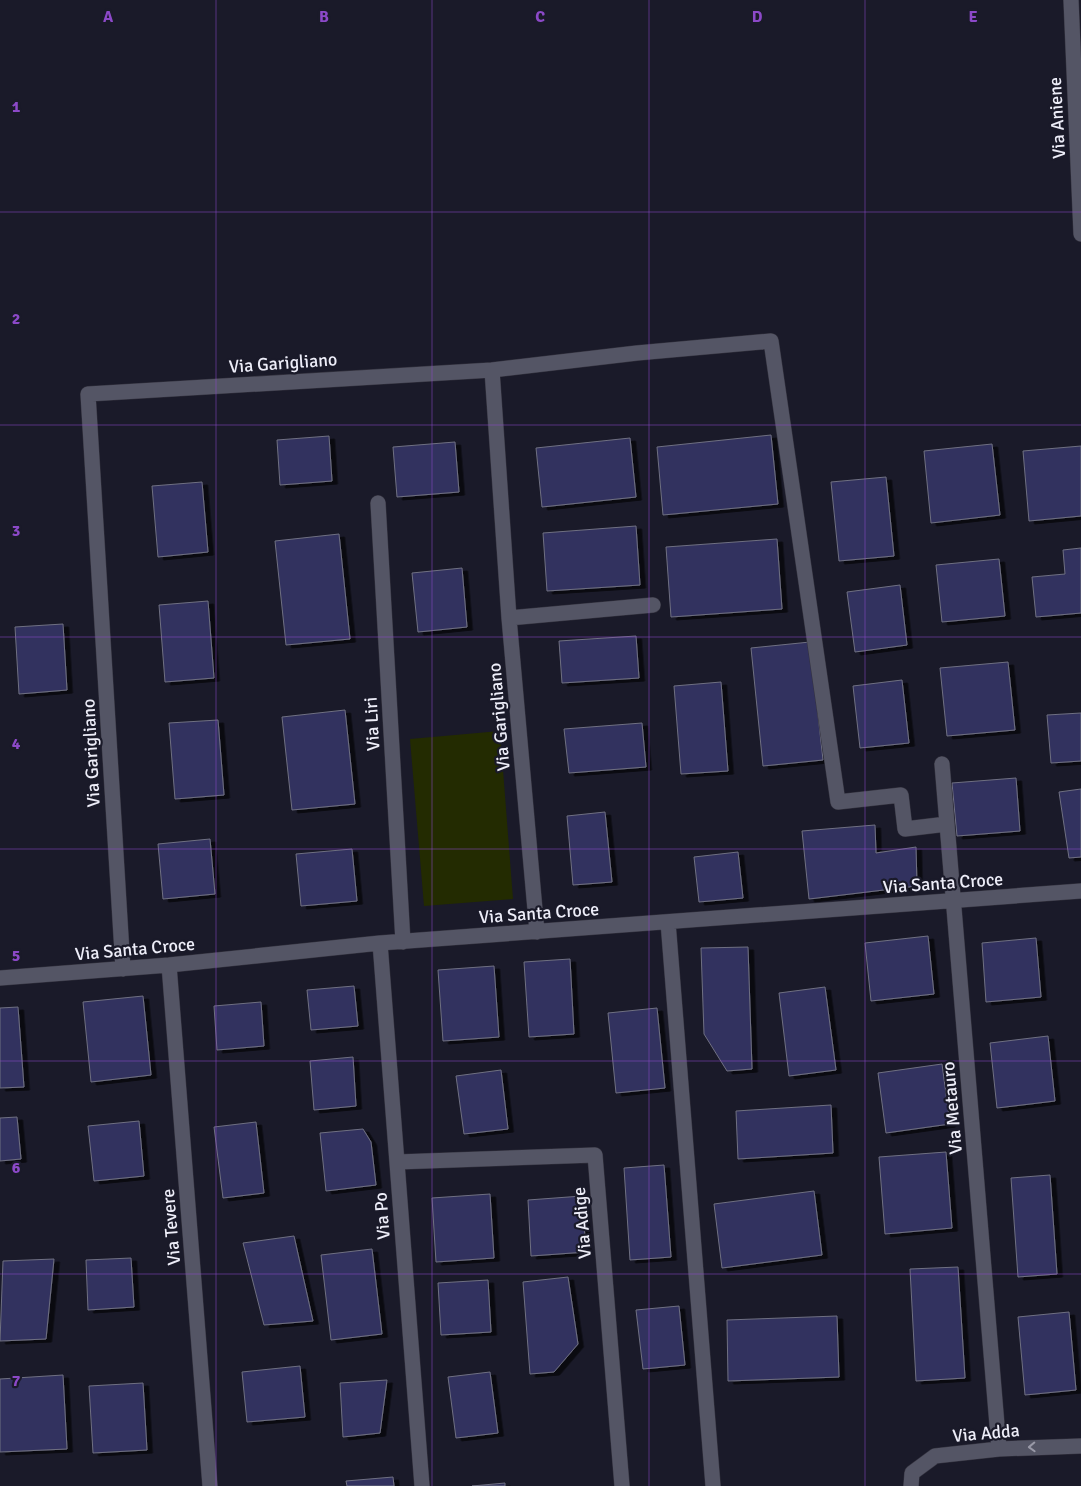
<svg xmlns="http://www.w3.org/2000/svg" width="1081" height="1486" viewBox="0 0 1081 1486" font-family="Signika,sans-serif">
  <defs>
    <filter id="shadow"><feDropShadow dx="5.5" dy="3" stdDeviation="0" flood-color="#0009"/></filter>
  </defs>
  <rect width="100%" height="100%" fill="#1a1a29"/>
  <!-- green -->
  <path fill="#232b01" d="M500,731L513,899L424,906L410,739Z"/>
  <!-- building -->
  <path fill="#33325e" stroke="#6f7082" filter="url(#shadow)" d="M771,435L778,504L663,515L657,447Z
    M329,436L332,481L280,485L277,440Z
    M630,438L636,497L542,507L536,448Z
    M455,442L459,492L397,497L393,447Z
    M992,444L1000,515L931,523L924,451Z
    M1081,446V516L1029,521L1023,451Z
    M886,477L894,556L839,561L831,482Z
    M202,482L208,552L158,557L152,486Z
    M636,526L640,585L547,591L543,533Z
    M339,534L350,639L286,645L275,541Z
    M777,539L782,609L671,617L666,547Z
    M1081,548V613L1036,617L1032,577L1065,574L1063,550Z
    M999,559L1005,616L942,622L936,565Z
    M462,568L467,627L418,632L412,573Z
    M900,585L907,645L855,652L847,592Z
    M208,601L214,678L165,682L159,605Z
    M63,624L67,690L19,694L15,627Z
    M636,636L639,678L562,683L559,641Z
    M810,642L823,760L763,766L751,648Z
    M1008,662L1015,730L947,736L940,668Z
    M902,680L909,743L860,748L853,686Z
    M721,682L728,771L681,774L674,686Z
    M345,710L355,804L292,810L282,717Z
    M1081,713V761L1051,763L1047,715Z
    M218,720L224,795L175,799L169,723Z
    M642,723L646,767L569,773L564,729Z
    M1016,778L1020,831L957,836L952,783Z
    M1081,789V857L1069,858L1059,792Z
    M605,812L612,882L573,885L567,816Z
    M875,825L876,853L916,847L917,886L809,899L802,831Z
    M210,839L215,894L163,899L158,844Z
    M352,849L357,901L301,906L296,854Z
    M738,852L743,898L699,902L694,857Z
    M928,936L934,994L871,1001L865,943Z
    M1036,938L1041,997L986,1002L982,943Z
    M748,947L752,1069L727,1071L704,1034L701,948Z
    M570,959L574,1034L529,1037L524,962Z
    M494,966L499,1037L443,1041L438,970Z
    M354,986L358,1026L311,1030L307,990Z
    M825,987L836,1070L789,1076L779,993Z
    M143,996L151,1075L91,1082L83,1002Z
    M261,1002L264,1046L217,1050L214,1006Z
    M18,1007L24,1087L0,1088V1008Z
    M657,1008L665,1088L616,1093L608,1013Z
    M1048,1036L1055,1101L997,1108L990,1043Z
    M353,1057L356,1106L314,1110L310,1061Z
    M942,1064L950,1124L886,1133L878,1073Z
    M501,1070L508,1129L464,1134L456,1076Z
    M831,1105L833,1153L738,1159L736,1111Z
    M17,1117L21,1159L0,1161V1118Z
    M139,1121L144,1176L94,1181L88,1126Z
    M256,1122L264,1193L223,1198L214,1127Z
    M363,1129L371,1142L376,1185L326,1191L320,1133Z
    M946,1152L952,1228L885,1234L879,1157Z
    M664,1165L671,1257L630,1260L624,1168Z
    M1050,1175L1057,1274L1018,1277L1011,1178Z
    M814,1191L822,1255L722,1268L714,1204Z
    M490,1194L494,1258L436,1262L432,1198Z
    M582,1196L586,1252L531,1256L528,1200Z
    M294,1236L313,1321L264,1325L243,1243Z
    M372,1249L382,1334L331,1340L321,1255Z
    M131,1258L134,1307L88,1310L86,1260Z
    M54,1259L46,1339L0,1341L3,1261Z
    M958,1267L965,1378L916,1381L910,1269Z
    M568,1277L578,1344L554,1372L530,1374L523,1282Z
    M488,1280L491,1332L441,1335L438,1283Z
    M679,1306L685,1365L643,1369L636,1310Z
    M1069,1312L1076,1390L1025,1395L1018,1317Z
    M837,1316L839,1377L728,1381L727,1320Z
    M300,1366L305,1417L247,1422L242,1372Z
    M490,1372L498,1433L456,1438L448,1377Z
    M63,1375L67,1449L0,1452V1379Z
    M387,1380L380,1433L343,1437L340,1383Z
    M143,1383L147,1450L93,1453L89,1386Z
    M393,1477L394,1486H347L346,1481Z
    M505,1483V1486H472Z"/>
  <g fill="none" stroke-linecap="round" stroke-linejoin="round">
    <!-- street casing -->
    <g stroke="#34333f" stroke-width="16">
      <path id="street" d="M1071,0L1081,234
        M492,370L637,353L771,341L838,802L901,795L905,829L947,824
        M378,503L403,942
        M509,618L653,605
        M942,764L999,1449
        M668,922L713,1486
        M380,943L422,1486
        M169,965L210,1486
        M123,969L88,394L492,370L509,618L537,932
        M0,978L169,965L380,943L1081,891
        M397,1162L595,1155L622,1486
        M911,1486L912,1473L935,1456L999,1449L1081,1446"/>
    </g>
    <!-- street -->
    <use href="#street" stroke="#545565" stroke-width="15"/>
  </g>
  <!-- one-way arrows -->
  <defs><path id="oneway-chevron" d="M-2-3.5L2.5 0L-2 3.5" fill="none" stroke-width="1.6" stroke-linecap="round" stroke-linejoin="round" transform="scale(1.25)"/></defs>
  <use stroke="#9999a7" href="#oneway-chevron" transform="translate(1032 1447) rotate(178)"/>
  <!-- grid -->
  <path fill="none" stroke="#8c49c8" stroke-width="1" stroke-opacity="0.55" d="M216,0V1486M432,0V1486M649,0V1486M865,0V1486M0,212H1081M0,425H1081M0,637H1081M0,849H1081M0,1061H1081M0,1274H1081"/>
  <g text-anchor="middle" stroke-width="4.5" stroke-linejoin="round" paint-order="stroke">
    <!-- street labels -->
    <g font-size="18" fill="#ededf8" stroke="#1a1a29">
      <text transform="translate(1057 118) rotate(-93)" y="6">Via Aniene</text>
      <text transform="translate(283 363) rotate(-4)" y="6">Via Garigliano</text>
      <text transform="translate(499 717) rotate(-95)" y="6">Via Garigliano</text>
      <text transform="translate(372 724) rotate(-93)" y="6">Via Liri</text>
      <text transform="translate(91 753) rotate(-93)" y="6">Via Garigliano</text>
      <text transform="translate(943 883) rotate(-4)" y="6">Via Santa Croce</text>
      <text transform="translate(539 913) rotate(-4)" y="6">Via Santa Croce</text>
      <text transform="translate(135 949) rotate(-5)" y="6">Via Santa Croce</text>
      <text transform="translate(952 1108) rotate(-95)" y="6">Via Metauro</text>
      <text transform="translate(382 1216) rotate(-94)" y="6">Via Po</text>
      <text transform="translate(582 1223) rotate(-95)" y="6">Via Adige</text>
      <text transform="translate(171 1227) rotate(-95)" y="6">Via Tevere</text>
      <text transform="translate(986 1433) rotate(-5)" y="6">Via Adda</text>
    </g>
  </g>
  <g font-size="16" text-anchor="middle" font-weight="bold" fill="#8c49c8" stroke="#1a1a29" stroke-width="4.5" stroke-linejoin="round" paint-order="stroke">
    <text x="108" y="22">A</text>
    <text x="324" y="22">B</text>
    <text x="540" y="22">C</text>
    <text x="757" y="22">D</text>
    <text x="973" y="22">E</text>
    <text x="16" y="112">1</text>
    <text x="16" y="324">2</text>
    <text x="16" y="536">3</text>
    <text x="16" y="749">4</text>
    <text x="16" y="961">5</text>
    <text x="16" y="1173">6</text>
    <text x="16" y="1386">7</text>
  </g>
</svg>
